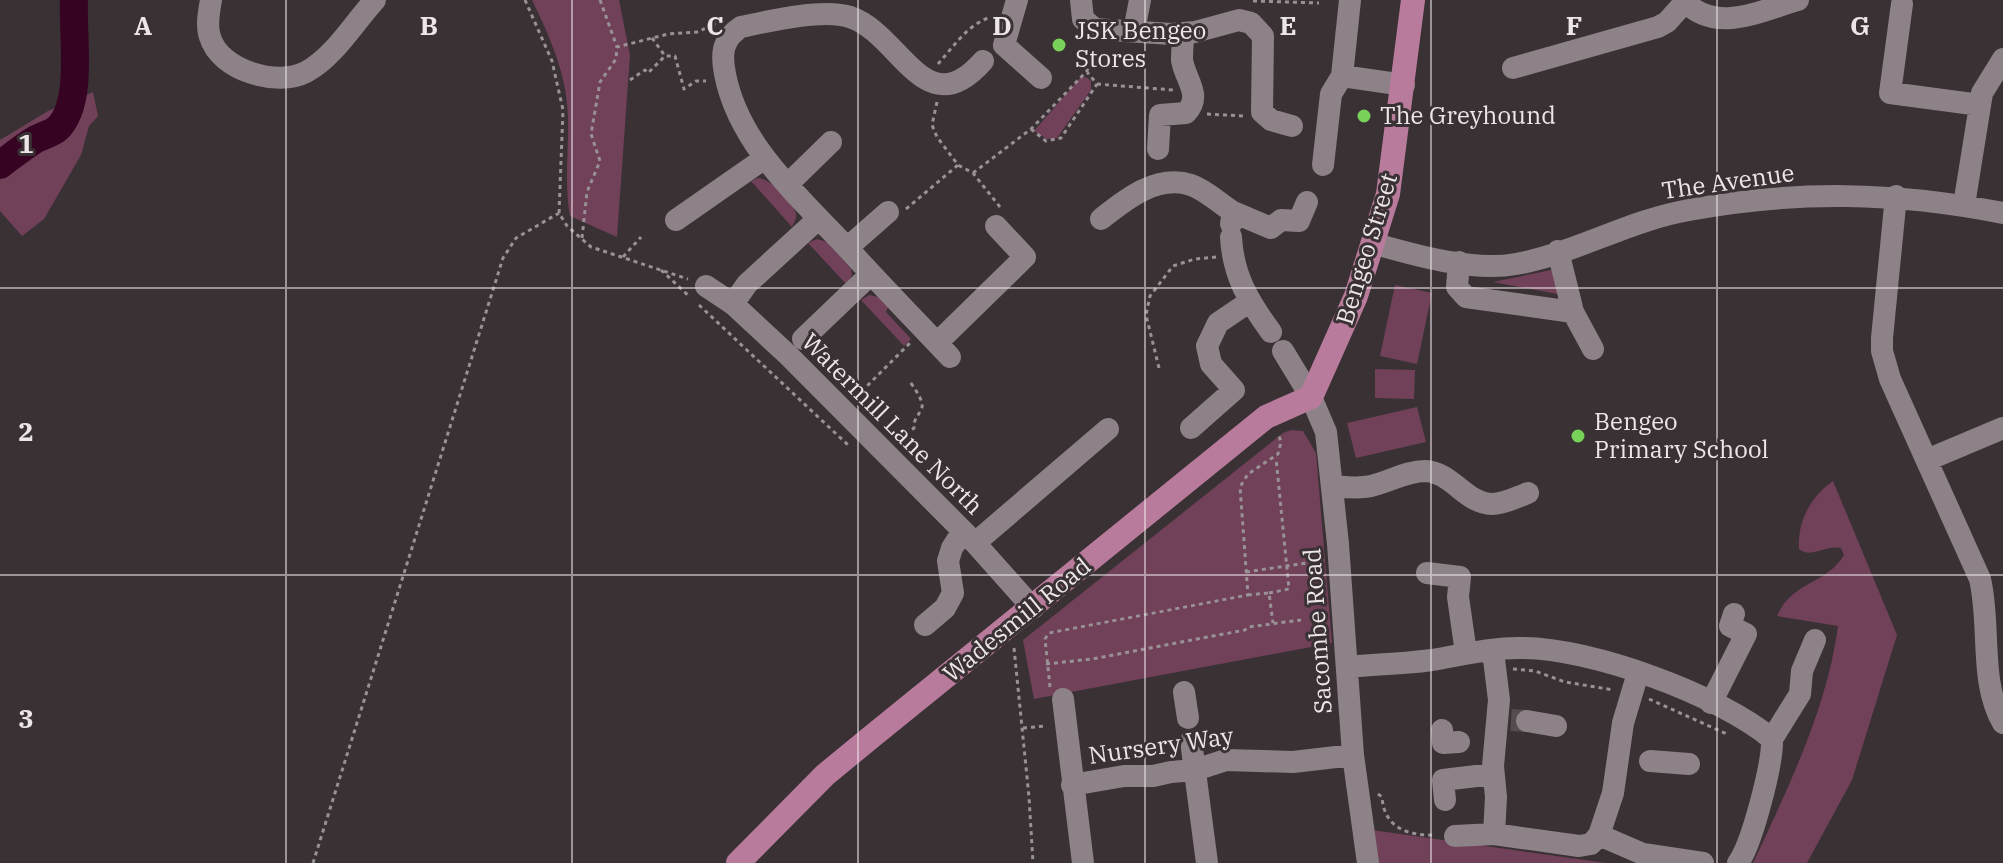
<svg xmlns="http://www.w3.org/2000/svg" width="2003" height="863" viewBox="0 0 2003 863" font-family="'IBM Plex Serif',serif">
  <rect width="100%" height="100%" fill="#3a3135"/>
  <!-- green -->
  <path fill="#714059" d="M532,0H619L630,55L617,237L570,216C564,183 569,150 568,117C567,75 550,37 532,0Z
    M1086,77L1091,81V90L1057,138L1047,139L1034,131L1080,78Z
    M93,92L98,116L89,126L81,155L44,219L22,236L0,211V140L48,111Z
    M758,178C769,178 794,202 796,214C797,219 794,222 792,227L751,181Z
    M817,239L827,242L851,269L852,275L847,285L808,243Z
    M1551,270L1555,272L1563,295L1493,282Z
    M1395,285L1432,293L1417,364L1380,356Z
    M869,295L878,297L888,307L886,312L911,339L904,346L861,300Z
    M1375,369L1415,370L1414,399L1375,398Z
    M1417,407L1426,442L1356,458L1347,423Z
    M1291,430L1303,431L1316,453L1332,643L1034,699L1023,640L1283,433Z
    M1833,481L1897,635L1852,780L1807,863H1753C1788,788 1827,709 1838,626L1777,616C1792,581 1827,584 1844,555L1841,548C1825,545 1811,559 1799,549C1797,522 1811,496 1833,481Z
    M1372,830L1606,863H1376Z"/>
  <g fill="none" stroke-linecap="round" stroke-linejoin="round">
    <!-- river -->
    <path stroke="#360323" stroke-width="28" d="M0,165C12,156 23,147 36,139C42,136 53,133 58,128C84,102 72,35 74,0"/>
    <!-- minor-tunnel -->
    <path stroke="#554c50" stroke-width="22" stroke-dasharray="22 11" stroke-linecap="butt" d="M1511,720L1527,721"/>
    <!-- path -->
    <path stroke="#999295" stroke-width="3" stroke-dasharray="4 4" stroke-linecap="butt" d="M525,0L552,61L563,110L559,213L567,226L591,247L688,279
      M600,0L617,47
      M1253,1L1319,3
      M652,38L665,56
      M938,64C954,46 970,21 995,16
      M630,80L645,70L648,73L665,56H675L684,89L696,81H706
      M1097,84L1173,90
      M937,102L932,125L937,137L958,165L973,173L1000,207
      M1207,114L1243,116
      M1031,129L1046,141L1061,138L1097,84L1087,72
      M973,173L1031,129L1087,71L1093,49
      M906,209L958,165
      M582,238L587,192L600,161L591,134L600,82L616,59L617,47L668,34L699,32L713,23L716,24
      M623,257L641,237
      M661,270L690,297
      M699,305L848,445
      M1159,368L1146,315L1150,296L1173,266L1195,259L1217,257
      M856,397L910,343
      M900,440L914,428C914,418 917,418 921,410C926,402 913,387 909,380
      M1246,572L1313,562
      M1269,593L1289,589L1276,458
      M1248,595L1269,593L1273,623
      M1014,648L1029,797L1033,863
      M1046,664L1092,659L1245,630L1248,627L1301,620
      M1513,669L1535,671L1565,682L1614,690
      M1050,687L1045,639L1049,633L1248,595L1240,487L1248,474L1278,454L1281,442L1278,433
      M1649,699L1729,735
      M1023,728L1046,726
      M1378,794L1382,797C1384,828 1408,836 1436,835
      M313,863L503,258L516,238L559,213"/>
    <!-- minor -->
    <path stroke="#8d8287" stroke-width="22" d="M211,0C209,11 206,26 210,37C220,71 278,87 306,72C334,57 353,24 375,0
      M1017,0L1004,45L1041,78
      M1081,0L1083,19L1095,29L1171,34L1195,32L1239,20L1251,23L1263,36L1262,112L1271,120L1292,126
      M1683,0C1716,35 1759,11 1798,0
      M1902,4L1890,93L1980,105
      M1134,31L1140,0
      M1513,68L1658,27L1667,22L1685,2
      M1342,76L1350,0
      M1158,149L1160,115L1186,113C1203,95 1185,80 1182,60C1182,51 1183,42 1183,34
      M1323,165L1331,94L1342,76L1404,85
      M788,184L831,142
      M1896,196L1882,338V351L1890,379L1980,579C1991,626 1979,682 2003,723
      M1964,205L1982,93L2003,59
      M1233,212L1271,228L1281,220L1299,221L1307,202
      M1101,219C1126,199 1157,174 1191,185C1206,190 1220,204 1233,212L1231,224
      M676,220L765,158
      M1231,237C1233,276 1249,302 1271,332
      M1372,243C1414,255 1473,272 1516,264C1573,254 1630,220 1689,210C1797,190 1896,192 2003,213
      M847,248L888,212
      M1459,262L1457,287L1466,297L1573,312L1558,251
      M706,286L733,304L788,355L975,543L1033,608
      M733,304L747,284L818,219
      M1573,312L1593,349
      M803,339L871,274
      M937,343L1025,257L996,226
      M1283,351L1311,397L1326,432L1338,544L1353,755L1368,863
      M950,357C917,322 883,287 850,251C802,199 739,147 725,74C721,54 722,39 741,27C769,21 824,8 850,17C901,34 925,127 983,61
      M1191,428L1234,390L1211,364L1207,346L1218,323L1249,302
      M1927,460L2003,428
      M1333,486C1345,487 1358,489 1371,486C1389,482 1406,471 1425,471C1452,472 1466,504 1492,504C1504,504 1517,497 1528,493
      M975,543L1108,429
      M1427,573L1460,577L1458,597L1466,653
      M925,625L945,608L953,593L948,561L952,548L963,531
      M1493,651L1499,700L1493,766L1496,797L1494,834L1579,846L1591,844L1599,835L1643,854L1703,863
      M1347,667C1375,664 1404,664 1432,660C1462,655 1492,647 1523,648C1591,648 1720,695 1772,739C1773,763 1752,844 1738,863
      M1184,692L1188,718
      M1063,699L1083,863
      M1711,703L1746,634L1730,626L1734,614
      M1527,721L1556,726
      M1442,730L1443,743L1459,742
      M1772,739L1800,694L1802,671L1815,640
      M1191,741L1207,863
      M1650,761L1689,764
      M1072,785L1124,776H1153L1171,772L1195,770L1226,760L1293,762L1353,755
      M1445,800L1443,780L1493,774
      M1599,835L1613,793L1623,723L1638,673
      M1455,836L1494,834"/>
    <!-- major -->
    <path stroke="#b97b9c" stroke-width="24" d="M738,863L825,775L870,738L1266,417L1311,397L1356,296L1388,194L1413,0"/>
  </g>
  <!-- grid -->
  <path fill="none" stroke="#ece6e9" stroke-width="2" stroke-opacity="0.55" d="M286,0V863M572,0V863M858,0V863M1145,0V863M1431,0V863M1717,0V863M0,288H2003M0,575H2003"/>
  <!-- markers -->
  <g fill="#78d158" stroke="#3a3135" stroke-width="3">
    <circle cx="1059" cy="45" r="8"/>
    <circle cx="1364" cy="116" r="8"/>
    <circle cx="1578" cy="436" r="8"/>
  </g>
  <g text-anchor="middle" stroke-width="6" stroke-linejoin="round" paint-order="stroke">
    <!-- poi labels -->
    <g font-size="24" fill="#ece6e9" stroke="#3a3135" text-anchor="start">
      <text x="1075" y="39">JSK Bengeo<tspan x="1075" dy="28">Stores</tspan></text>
      <text x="1380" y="124">The Greyhound</text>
      <text x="1594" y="430">Bengeo<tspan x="1594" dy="28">Primary School</tspan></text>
    </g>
    <!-- street labels -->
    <g font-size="24" fill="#ece6e9" stroke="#3a3135">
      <text transform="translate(1728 182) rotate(-8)" y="8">The Avenue</text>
      <text transform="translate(1367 249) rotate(-73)" y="8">Bengeo Street</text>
      <text transform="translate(892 424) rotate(45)" y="8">Watermill Lane North</text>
      <text transform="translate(1017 620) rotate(-39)" y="8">Wadesmill Road</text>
      <text transform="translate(1318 631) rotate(-94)" y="8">Sacombe Road</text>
      <text transform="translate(1161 746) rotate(-8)" y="8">Nursery Way</text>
    </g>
  </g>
  <g font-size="26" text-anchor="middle" font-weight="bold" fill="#ece6e9" stroke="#3a3135" stroke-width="6" stroke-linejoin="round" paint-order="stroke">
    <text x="143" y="35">A</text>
    <text x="429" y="35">B</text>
    <text x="715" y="35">C</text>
    <text x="1002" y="35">D</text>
    <text x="1288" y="35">E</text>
    <text x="1574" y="35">F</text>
    <text x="1860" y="35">G</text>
    <text x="26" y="153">1</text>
    <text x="26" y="441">2</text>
    <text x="26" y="728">3</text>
  </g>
</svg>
